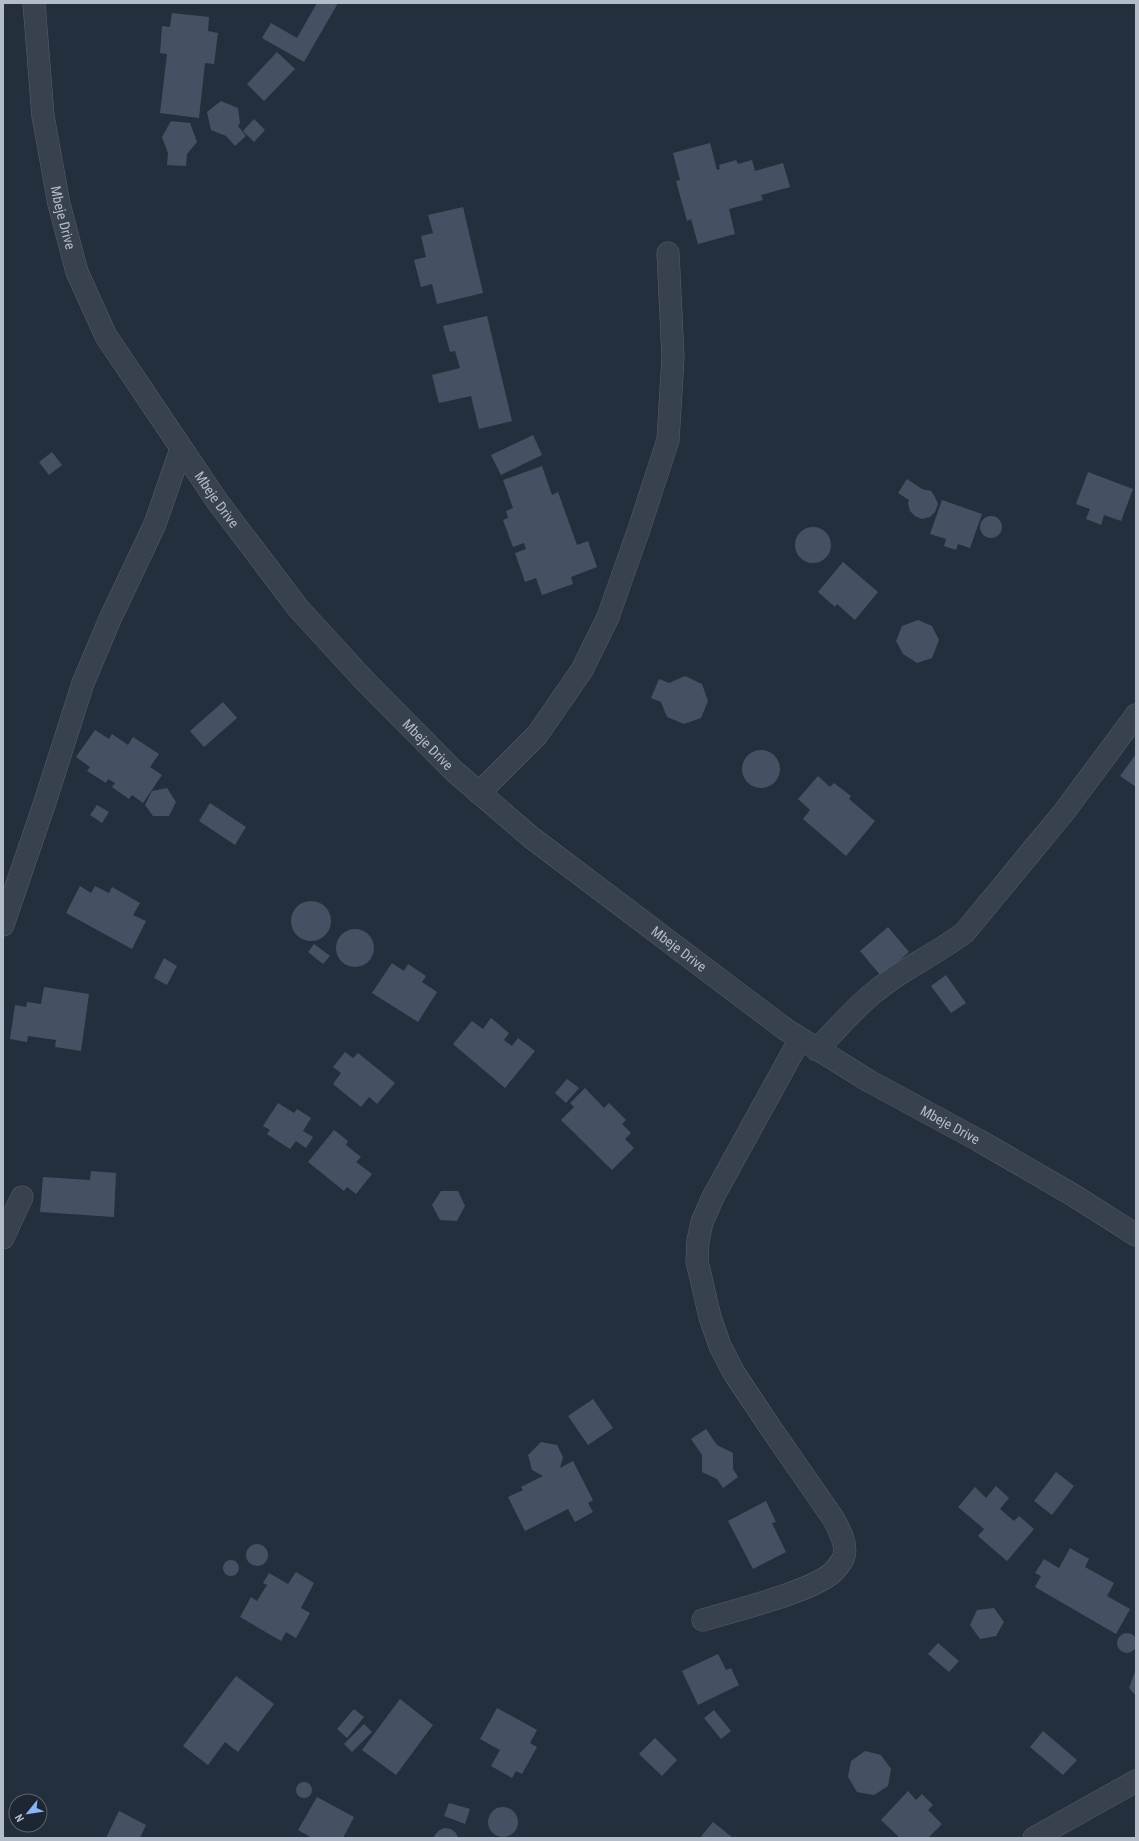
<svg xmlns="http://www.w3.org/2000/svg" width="1139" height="1841" viewBox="0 0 1139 1841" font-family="'Roboto Condensed',sans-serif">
  <rect width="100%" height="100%" fill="#242f3e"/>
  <!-- building -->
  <path fill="#455162" d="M317,3H338L304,62L262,38L271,23L297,38Z
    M172,13L209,17L208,31L218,33L214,64L205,63L199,118L160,113L167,54L160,53L162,26L170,27Z
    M277,52L295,69L264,101L247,84Z
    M221,101L238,108L240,123L238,126L246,136L235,146L226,136L211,130L207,112Z
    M254,119L265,130L254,142L243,131Z
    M171,121L190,123L197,142L187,154L186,166L167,165L168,153L162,137Z
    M710,143L717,170L720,169L719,165L736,160L738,164L752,160L755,171L783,163L790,187L761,195L763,200L729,209L735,234L698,244L691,219L687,221L676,181L680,180L673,153Z
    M463,207L483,293L437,304L432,284L421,287L414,260L426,257L421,236L433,233L428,215Z
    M487,316L512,421L479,429L471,396L439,403L432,375L460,368L455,351L450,352L443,326Z
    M533,435L542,455L501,475L491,455Z
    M52,452L62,465L49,475L39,462Z
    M542,466L552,495L558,492L577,545L588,541L597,567L571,577L573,584L542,595L536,578L525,582L515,553L526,549L524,543L513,547L503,520L508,518L506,511L513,508L503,480Z
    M1088,472L1133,489L1121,521L1104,515L1101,525L1086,519L1090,509L1076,504Z
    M907,479L922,489L931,491L935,497L938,504L935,512L930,517L922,519L915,516L910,511L908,503L909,500L898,493Z
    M942,500L982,514L970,548L958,544L956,550L944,546L946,539L930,534Z
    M980 527a11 11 0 1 1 22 0a11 11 0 1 1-22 0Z
    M795 545a18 18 0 1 1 36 0a18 18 0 1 1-36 0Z
    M843,562L878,592L855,620L837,604L835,607L818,592Z
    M918,620L932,626L939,640L932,658L917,663L903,654L896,641L902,626Z
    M685,676L702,684L708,701L701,718L684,724L667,717L661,702L651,698L659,679L669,683Z
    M223,702L237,718L204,747L190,731Z
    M95,730L109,739L112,734L128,745L133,737L159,754L150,767L162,775L143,803L132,795L129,799L112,787L115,783L108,779L106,783L87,771L90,767L76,757Z
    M742 769a19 19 0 1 1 38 0a19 19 0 1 1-38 0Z
    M1136,754V787L1120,776Z
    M818,776L830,787L834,783L851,796L849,799L875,821L846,856L803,819L810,810L798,799Z
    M167,788L176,802L169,816H153L145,805L152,791Z
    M210,803L246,827L235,845L199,821Z
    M97,805L109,812L102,823L90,815Z
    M80,886L91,893L95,886L109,893L112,887L140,903L133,915L146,921L132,949L66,913Z
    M291 921a20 20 0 1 1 40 0a20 20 0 1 1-40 0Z
    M888,927L909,952L881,976L860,951Z
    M336 948a19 19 0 1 1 38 0a19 19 0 1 1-38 0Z
    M314,944L330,956L323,964L308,952Z
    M164,958L177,966L167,985L154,978Z
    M392,963L404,971L408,964L426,976L422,982L437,992L418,1022L372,993Z
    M946,975L966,1003L951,1013L931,986Z
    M44,987L89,994L81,1051L55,1047L56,1040L28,1036L27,1042L10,1039L15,1005L26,1007L27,1002L41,1004Z
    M491,1018L509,1033L504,1040L512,1046L518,1038L535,1051L505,1088L453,1044L472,1021L483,1029Z
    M345,1052L353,1058L358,1053L395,1083L377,1104L369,1097L361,1107L333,1084L341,1073L333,1067Z
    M567,1079L579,1088L566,1103L555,1093Z
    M585,1088L604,1108L609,1103L626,1120L622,1124L631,1133L625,1139L634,1148L612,1170L561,1120L574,1107L570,1103Z
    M278,1103L294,1113L297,1109L311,1118L303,1131L313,1137L306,1148L296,1141L290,1149L267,1134L270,1130L263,1126Z
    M334,1130L348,1141L346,1145L361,1157L356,1162L372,1174L356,1194L347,1187L344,1191L308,1162Z
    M91,1171L116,1173L114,1217L40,1212L43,1177L90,1180Z
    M441,1191H458L465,1206L457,1221L440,1220L432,1205Z
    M593,1399L613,1428L588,1445L568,1416Z
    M706,1429L717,1445L733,1453V1469L738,1477L723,1488L717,1479L702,1472V1455L691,1439Z
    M541,1442L557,1445L563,1457L560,1468L573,1461L593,1500L588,1503L593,1512L575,1522L568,1509L525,1531L508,1497L523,1490L521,1487L543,1476L532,1470L528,1455Z
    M1056,1472L1074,1486L1052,1515L1034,1501Z
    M996,1486L1009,1498L1000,1509L1014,1521L1019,1516L1034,1529L1007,1561L978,1536L984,1529L958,1507L975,1487L986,1498Z
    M766,1501L776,1522L772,1523L786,1552L753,1569L728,1521Z
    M246 1555a11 11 0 1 1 22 0a11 11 0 1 1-22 0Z
    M1070,1548L1089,1559L1085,1567L1114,1583L1107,1596L1130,1609L1116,1634L1035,1587L1041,1576L1035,1573L1044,1559L1059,1568Z
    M223 1568a8 8 0 1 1 16 0a8 8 0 1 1-16 0Z
    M296,1572L314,1583L301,1608L310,1613L296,1638L286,1632L281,1641L240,1617L251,1597L257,1601L267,1585L263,1583L269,1573L288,1584Z
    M994,1608L1004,1622L996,1636L980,1639L970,1625L977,1610Z
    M1117 1643a10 10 0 1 1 20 0a10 10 0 1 1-20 0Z
    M938,1643L959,1661L949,1672L928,1654Z
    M718,1654L726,1670L731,1668L739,1685L698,1705L682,1671Z
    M1136,1669V1696L1129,1688Z
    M236,1676L274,1704L238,1752L225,1742L208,1765L183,1746Z
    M400,1699L433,1725L396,1775L362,1750Z
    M497,1708L537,1730L530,1743L537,1747L522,1774L516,1771L512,1778L491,1766L500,1750L480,1739Z
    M354,1709L364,1717L347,1738L337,1729Z
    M714,1710L731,1731L721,1739L704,1718Z
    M364,1724L372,1732L352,1752L344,1744Z
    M1043,1731L1077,1760L1063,1775L1030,1747Z
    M655,1738L677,1760L662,1776L639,1754Z
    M865,1751L881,1755L891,1769L888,1786L874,1795L857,1792L848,1777L851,1761Z
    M296 1790a8 8 0 1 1 16 0a8 8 0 1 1-16 0Z
    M908,1791L916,1800L922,1794L933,1805L928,1810L942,1824L928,1838H900L881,1820Z
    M317,1797L354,1817L343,1838H312L298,1830Z
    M449,1803L470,1809L465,1824L444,1816Z
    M488 1822a15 15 0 1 1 30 0a15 15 0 1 1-30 0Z
    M119,1811L146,1825L140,1838H106Z
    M713,1822L733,1838H700Z
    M444,1828L451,1829L456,1833L458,1838H433L438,1831Z"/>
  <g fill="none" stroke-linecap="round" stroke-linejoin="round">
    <!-- minor casing -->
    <g stroke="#565f6c" stroke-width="23">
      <path id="minor" d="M479,793L537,735L582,670L608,617L639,529L668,440L673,357L668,253
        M3,925L45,802L83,683L110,619L155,524L181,449
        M817,1050C836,1030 854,1008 876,991C903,968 937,954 965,932L1064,812L1136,715
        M3,1238L22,1197
        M703,1620C732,1611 815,1591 834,1571C837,1568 841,1562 843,1559C849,1546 839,1529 833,1518L772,1430L734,1373L720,1346L710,1317L697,1261L698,1241L702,1222L713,1197L800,1039
        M1034,1838L1136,1781"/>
    </g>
    <!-- tertiary casing -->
    <g stroke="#565f6c" stroke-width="23">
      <g id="tertiary">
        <path id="s1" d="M34,3L43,116L59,204L77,272L106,336L217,501L298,608L363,679L454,771L532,838L785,1029L869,1081L978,1140L1073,1195L1136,1235"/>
      </g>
    </g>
    <!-- minor -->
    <use href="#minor" stroke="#38414e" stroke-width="22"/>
    <!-- tertiary -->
    <use href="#tertiary" stroke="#38414e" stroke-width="22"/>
  </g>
  <g text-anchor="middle" stroke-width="3.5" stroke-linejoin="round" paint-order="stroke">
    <!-- street labels -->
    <g font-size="14" fill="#b4bcc9" stroke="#1d2633">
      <text dy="5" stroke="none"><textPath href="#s1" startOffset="217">Mbeje Drive</textPath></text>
      <text dy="5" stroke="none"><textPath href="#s1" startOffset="541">Mbeje Drive</textPath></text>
      <text dy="5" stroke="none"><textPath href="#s1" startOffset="865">Mbeje Drive</textPath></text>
      <text dy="5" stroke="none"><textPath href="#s1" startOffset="1189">Mbeje Drive</textPath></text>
      <text dy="5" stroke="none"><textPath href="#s1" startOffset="1513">Mbeje Drive</textPath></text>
    </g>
  </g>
  <!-- border -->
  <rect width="1139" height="1841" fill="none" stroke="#b4bcc9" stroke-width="8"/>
  <!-- north arrow -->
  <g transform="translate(28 1813) rotate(240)"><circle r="19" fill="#1d2633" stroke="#59626f"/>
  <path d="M0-3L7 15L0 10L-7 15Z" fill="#8ab4f8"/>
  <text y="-6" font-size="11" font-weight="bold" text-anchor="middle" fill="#b4bcc9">N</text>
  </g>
</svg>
